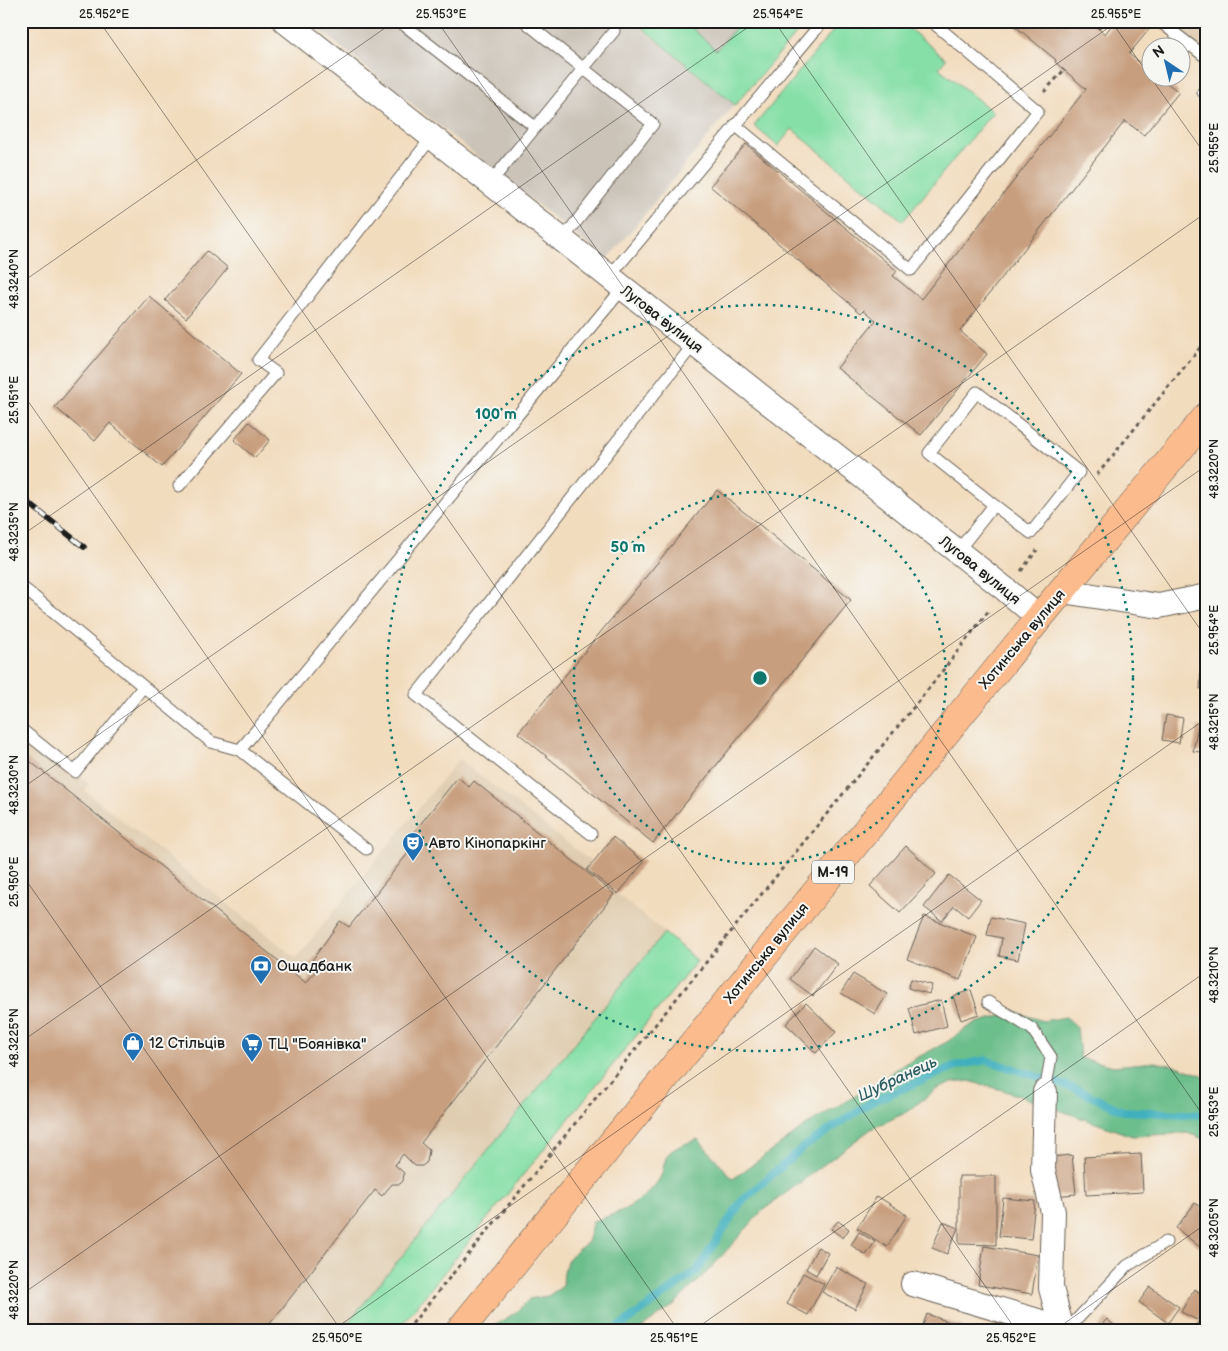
<svg xmlns="http://www.w3.org/2000/svg" width="1228" height="1351" viewBox="0 0 1228 1351" font-family="'Balsamiq Sans',sans-serif">
  <rect width="100%" height="100%" fill="#f6f6f2"/>
  <filter id="ink" filterUnits="userSpaceOnUse"><feTurbulence type="fractalNoise" baseFrequency=".02" numOctaves="2"/><feDisplacementMap in="SourceGraphic" scale="10" xChannelSelector="R" yChannelSelector="G"/><feConvolveMatrix kernelMatrix="1 2 1 2 8 2 1 2 1" color-interpolation-filters="sRGB"/></filter>
  <filter id="wash" filterUnits="userSpaceOnUse"><feTurbulence type="fractalNoise" baseFrequency=".0096" numOctaves="4" result="noise"/><feDisplacementMap in="SourceGraphic" scale="20" xChannelSelector="R" yChannelSelector="G"/><feGaussianBlur stdDeviation="1.12" result="paint"/><feColorMatrix in="noise" values="0 0 0 0 0 0 0 0 0 0 0 0 0 0 0 0 0 1.4 0 .05"/><feComposite in="paint" operator="in"/></filter>
  <g filter="url(#wash)">
    <rect width="100%" height="100%" fill="#f2dcbe"/>
    <!-- built -->
    <path fill="#e0cdb1" d="M1159,21H1207V58Z
      M21,729L89,784L85,791L296,958L459,759L593,863L587,870L699,960L397,1330H21Z"/>
    <!-- industrial -->
    <path fill="#cbc3b8" d="M308,21H632L734,105L607,260Z
      M684,21H742L716,50Z"/>
    <!-- green -->
    <path fill="#85dfa6" stroke="#507e61" d="M634,21H684L716,50L742,21H807L735,105Z
      M841,21H900L946,59L939,68L993,112L903,221L792,129L778,146L754,126Z
      M664,933L697,961L397,1330H342Z"/>
    <!-- forest -->
    <path fill="#6cbe8b" stroke="#446d54" d="M1015,1012L1043,1021L1066,1017L1077,1027L1080,1058L1114,1066L1155,1062L1180,1067L1207,1077V1140L1187,1133L1132,1136L1006,1091L969,1081L952,1083L937,1089L905,1113L871,1129L762,1211L710,1269L674,1305L639,1330H488L516,1312L529,1299L548,1296L563,1286C564,1261 567,1257 587,1243L593,1221C619,1214 645,1202 660,1178C664,1172 663,1162 667,1156C672,1147 689,1143 698,1139L733,1179L811,1122L872,1086L903,1065L947,1042L973,1024Z"/>
    <g fill="none" stroke-linecap="round" stroke-linejoin="round">
      <!-- stream -->
      <path stroke="#41b0be" stroke-width="8" d="M615,1330L697,1271L741,1202L802,1148L873,1101L956,1066L986,1060L1076,1089L1123,1111L1204,1115L1207,1117"/>
    </g>
    <g id="blocks">
      <!-- building -->
      <path fill="#c79e7e" d="M1009,21H1086L1088,24L1090,22L1105,34L1115,21H1145L1151,27L1129,54L1150,71V78H1160L1179,92L1144,135L1125,121L960,331L987,354L921,435L837,368L876,320L864,310L861,313L710,186L746,144L897,271L893,276L921,299L1086,89L1055,62L1056,60Z
        M207,251L228,268L186,318L165,300Z
        M149,296L241,374L162,467L110,423L95,441L55,407Z
        M249,422L270,440L255,458L234,440Z
        M717,490L851,600L653,843L518,733Z
        M1202,653H1207V689H1200Z
        M1166,715L1183,718L1179,743L1162,740Z
        M1198,726L1207,728V753L1193,751Z
        M21,754L306,983L315,972L308,966L340,921L349,927L421,837L414,832L458,777L469,787L474,781L614,894L421,1143L429,1150L427,1162L422,1166H415L403,1154L395,1165L404,1173L403,1181L400,1184H392L382,1196L375,1190L265,1330H21Z
        M613,837L644,862L618,894L587,870Z
        M906,846L936,874L900,913L870,886Z
        M949,875L981,900L968,917L954,906L942,921L924,907Z
        M924,916L977,937L960,980L907,959Z
        M991,917L1025,924L1018,960L999,956L1002,938L987,935Z
        M814,946L838,964L813,996L790,979Z
        M853,974L887,994L875,1014L841,993Z
        M911,979L932,985L929,994L908,988Z
        M971,990L979,1014L961,1020L953,996Z
        M941,1000L947,1026L916,1035L909,1008Z
        M806,1003L836,1032L816,1053L786,1024Z
        M1141,1154L1143,1192L1086,1195L1084,1157Z
        M1072,1155L1076,1194L1053,1196L1050,1157Z
        M959,1176H996V1245L959,1244Z
        M877,1196L907,1215L887,1247L857,1228Z
        M1003,1198L1035,1201L1031,1239L999,1236Z
        M1195,1203L1207,1212L1205,1251L1176,1228Z
        M838,1221L849,1229L843,1238L831,1229Z
        M943,1222L958,1228L947,1254L932,1248Z
        M859,1232L875,1242L866,1255L851,1245Z
        M984,1246L1038,1255L1032,1294L978,1285Z
        M818,1247L828,1253L816,1275L806,1269Z
        M836,1267L868,1284L855,1309L822,1292Z
        M803,1273L824,1284L808,1315L787,1304Z
        M1150,1287L1179,1307L1168,1323L1139,1302Z
        M1194,1289L1207,1297V1303L1197,1320L1181,1312Z
        M1207,1306V1330H1205L1197,1325Z
        M927,1314L963,1327L962,1330H921Z
        M1003,1316L1020,1330H991Z
        M1107,1319L1119,1330H1097Z"/>
    </g>
  </g>
  <g filter="url(#ink)">
    <use href="#blocks" fill-opacity="0" stroke="#675f55" stroke-width="1"/>
    <g fill="none" stroke-linecap="round" stroke-linejoin="round">
      <!-- lane casing -->
      <g stroke="#675f55" stroke-width="13">
        <path id="lane" d="M399,21L535,127
          M524,21L653,124L562,240
          M1159,21L1207,58
          M1180,54L1188,44
          M1203,92L1207,95
          M735,125L911,270L1038,111L931,21
          M490,183L614,31
          M609,277L823,21
          M179,486L276,373L258,360L432,137
          M957,552L994,505L1031,533L1079,472L977,392L929,453L994,505
          M21,586L211,742L240,750
          M21,729L75,772L143,687
          M591,834L416,695L694,344
          M366,849L240,750L623,288
          M988,1002L1032,1029L1051,1057L1045,1092
          M1067,1330L1127,1266L1166,1242"/>
      </g>
      <!-- street casing -->
      <g stroke="#675f55" stroke-width="26">
        <path id="street" d="M285,21L1005,589L1039,618
          M1062,591L1159,606L1207,596
          M1045,1092L1043,1170L1053,1212L1051,1288L1062,1330
          M913,1284L1038,1321L1055,1330"/>
      </g>
      <!-- highway casing -->
      <g stroke="#675f55" stroke-width="29">
        <path id="highway" d="M460,1330L1039,618L1207,416"/>
      </g>
      <!-- path -->
      <path stroke="#675f55" stroke-width="3" stroke-dasharray="4 4" stroke-linecap="butt" d="M1098,29L1105,21
        M1044,92L1064,70
        M1097,475L1207,339
        M1021,571L1037,550
        M407,1330L930,687L990,609"/>
      <!-- lane -->
      <use href="#lane" stroke="#fff" stroke-width="11"/>
      <!-- street -->
      <use href="#street" stroke="#fff" stroke-width="24"/>
      <!-- highway -->
      <use href="#highway" stroke="#fbbb8d" stroke-width="28"/>
      <!-- rail casing -->
      <g stroke="#1c1c1c" stroke-width="5.5">
        <path id="rail" d="M21,497L84,547"/>
      </g>
      <!-- rail -->
      <use href="#rail" stroke="#f6f6f2" stroke-width="4" stroke-dasharray="11" stroke-linecap="butt"/>
    </g>
  </g>
  <!-- ticks -->
  <path fill="none" stroke="#1c1c1c" stroke-width="1" stroke-opacity="0.45" d="M99,21L1016,1330M437,21L1207,1121M774,21L1207,639M1111,21L1150,77M21,30L34,21M1151,78L1207,157M21,283L395,21M21,391L678,1330M21,536L757,21M21,789L1118,21M21,873L341,1330M21,1042L1207,212M21,1295L1207,465M333,1330L1207,718M694,1330L1207,971M1055,1330L1207,1223"/>
  <!-- distance rings -->
  <g fill="none" stroke="#0f766e" stroke-width="2.5" stroke-dasharray="2.5 5">
    <circle cx="760" cy="678" r="186"/>
    <circle cx="760" cy="678" r="373"/>
  </g>
  <!-- icons -->
  <defs>
    <g id="theatre-pin" transform="scale(1.125)"><path d="M0 17L-7.5 6A9.5 9.5 0 1 1 7.5 6Z" fill="#1f6fb2" stroke="#f6f6f2"/><path d="M-5-5.5Q0-4 5-5.5V0Q5 5 0 6Q-5 5-5 0ZM-3.3-2.5H-1v1.5H-3.3ZM1-2.5H3.3v1.5H1ZM-2.8 1Q0 5.5 2.8 1Z" fill="#fff"/></g>
    <g id="bank-pin" transform="scale(1.125)"><path d="M0 17L-7.5 6A9.5 9.5 0 1 1 7.5 6Z" fill="#1f6fb2" stroke="#f6f6f2"/><path d="M-6-4H6V4H-6ZM0-2.3a2.3 2.3 0 1 0 0 4.6a2.3 2.3 0 1 0 0-4.6Z" fill="#fff"/></g>
    <g id="shop-pin" transform="scale(1.125)"><path d="M0 17L-7.5 6A9.5 9.5 0 1 1 7.5 6Z" fill="#1f6fb2" stroke="#f6f6f2"/><path d="M-5-2.5h2.3a2.7 3.5 0 0 1 5.4 0H5L5.5 6h-11ZM-1.5-2.5h3a1.5 2.3 0 0 0-3 0Z" fill="#fff"/></g>
    <g id="supermarket-pin" transform="scale(1.125)"><path d="M0 17L-7.5 6A9.5 9.5 0 1 1 7.5 6Z" fill="#1f6fb2" stroke="#f6f6f2"/><path d="M-6-5.5h2.5l.6 2H6L4.5 2H-2.5L-4.4-4H-6ZM-1.5 3.2a1.3 1.3 0 1 0 .1 0ZM3 3.2a1.3 1.3 0 1 0 .1 0Z" fill="#fff"/></g>
  </defs>
  <g fill-rule="evenodd">
    <use href="#theatre-pin" x="413" y="843"/>
    <use href="#bank-pin" x="261" y="966"/>
    <use href="#shop-pin" x="133" y="1043"/>
    <use href="#supermarket-pin" x="252" y="1044"/>
  </g>
  <g text-anchor="middle" stroke-width="4" stroke-linejoin="round" paint-order="stroke">
    <!-- shield labels -->
    <rect fill="#f6f6f2" stroke="#5d5d5c" stroke-width="1" x="812" y="860.5" width="42" height="23" rx="4"/>
    <g font-size="14" font-weight="bold" fill="#1c1c1c">
      <text x="833" y="877">М-19</text>
    </g>
    <!-- street labels -->
    <g font-size="15" fill="#1c1c1c" stroke="#f6f6f2">
      <text transform="translate(662 319) rotate(38)" y="5">Лугова вулиця</text>
      <text transform="translate(980 570) rotate(39)" y="5">Лугова вулиця</text>
      <text transform="translate(1022 639) rotate(-50)" y="5">Хотинська вулиця</text>
      <text transform="translate(766 953) rotate(-51)" y="5">Хотинська вулиця</text>
    </g>
    <!-- poi labels -->
    <g font-size="15" fill="#1c1c1c" stroke="#f6f6f2" text-anchor="start">
      <text x="429" y="848">Авто Кінопаркінг</text>
      <text x="277" y="971">Ощадбанк</text>
      <text x="149" y="1048">12 Стільців</text>
      <text x="268" y="1049">ТЦ "Боянівка"</text>
    </g>
    <!-- water labels -->
    <g font-size="16" font-style="italic" fill="#2d5f65" stroke="#f6f6f2">
      <text transform="translate(897 1078) rotate(-25)" y="6">Шубранець</text>
    </g>
  </g>
  <circle cx="760" cy="678" r="8" fill="#0f766e" stroke="#f6f6f2" stroke-width="2.5"/>
  <g font-size="15" text-anchor="middle" font-weight="bold" fill="#0f766e" stroke="#f6f6f2" stroke-width="4" stroke-linejoin="round" paint-order="stroke">
    <text x="496" y="419">100 m</text>
    <text x="628" y="552">50 m</text>
  </g>
  <!-- margin -->
  <rect width="1228" height="1351" fill="none" stroke="#f6f6f2" stroke-width="55"/>
  <!-- north arrow -->
  <g transform="translate(1166 62) rotate(325)"><circle r="24" fill="#f6f6f2" stroke="#9f9f9c"/>
  <path d="M0-4L9 19L0 12L-9 19Z" fill="#1f6fb2"/>
  <text y="-8" font-size="14" font-weight="bold" text-anchor="middle" fill="#1c1c1c">N</text>
  </g>
  <rect x="28" y="28" width="1172" height="1296" fill="none" stroke="#1c1c1c" stroke-width="2"/>
  <g font-size="12" text-anchor="middle" fill="#1c1c1c">
    <text x="104" y="18">25.952°E</text>
    <text x="441" y="18">25.953°E</text>
    <text x="778" y="18">25.954°E</text>
    <text x="1116" y="18">25.955°E</text>
    <text transform="translate(1214 148) rotate(-90)" y="4">25.955°E</text>
    <text transform="translate(14 279) rotate(-90)" y="4">48.3240°N</text>
    <text transform="translate(14 400) rotate(-90)" y="4">25.951°E</text>
    <text transform="translate(1214 469) rotate(-90)" y="4">48.3220°N</text>
    <text transform="translate(14 532) rotate(-90)" y="4">48.3235°N</text>
    <text transform="translate(1214 630) rotate(-90)" y="4">25.954°E</text>
    <text transform="translate(1214 722) rotate(-90)" y="4">48.3215°N</text>
    <text transform="translate(14 785) rotate(-90)" y="4">48.3230°N</text>
    <text transform="translate(14 882) rotate(-90)" y="4">25.950°E</text>
    <text transform="translate(1214 975) rotate(-90)" y="4">48.3210°N</text>
    <text transform="translate(14 1038) rotate(-90)" y="4">48.3225°N</text>
    <text transform="translate(1214 1112) rotate(-90)" y="4">25.953°E</text>
    <text transform="translate(1214 1228) rotate(-90)" y="4">48.3205°N</text>
    <text transform="translate(14 1290) rotate(-90)" y="4">48.3220°N</text>
    <text x="337" y="1342">25.950°E</text>
    <text x="674" y="1342">25.951°E</text>
    <text x="1011" y="1342">25.952°E</text>
  </g>
</svg>
